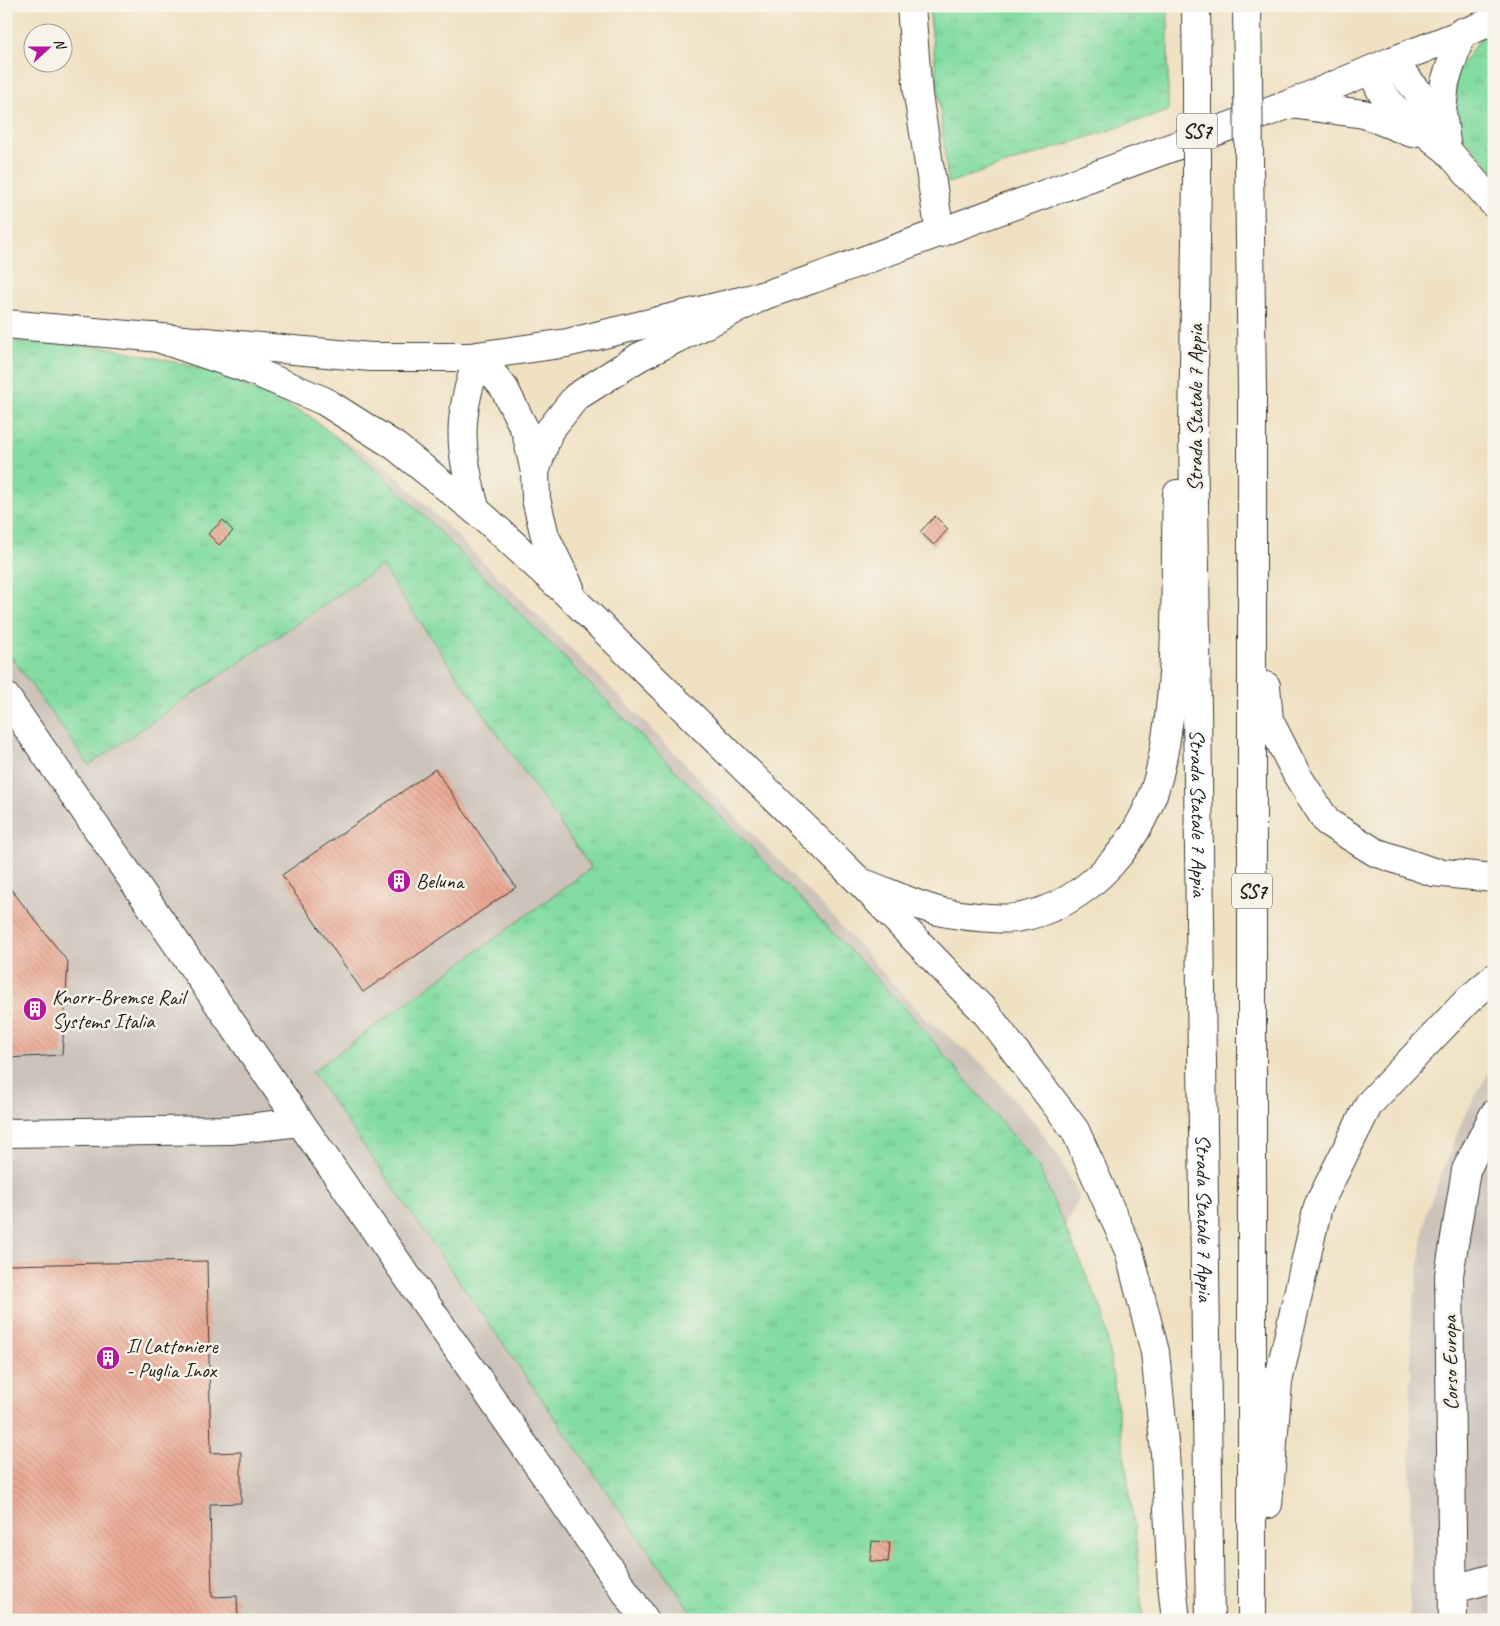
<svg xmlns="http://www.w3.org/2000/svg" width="1500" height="1626" viewBox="0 0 1500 1626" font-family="Caveat,sans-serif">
  <defs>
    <pattern id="grass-tufts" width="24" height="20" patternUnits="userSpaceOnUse" patternTransform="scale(1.25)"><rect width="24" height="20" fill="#83dca1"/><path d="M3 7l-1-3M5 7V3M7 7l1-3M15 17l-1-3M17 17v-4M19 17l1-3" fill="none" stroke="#71bc8a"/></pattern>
    <pattern id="building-back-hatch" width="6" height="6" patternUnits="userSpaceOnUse" patternTransform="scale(1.25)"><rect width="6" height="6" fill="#eaa994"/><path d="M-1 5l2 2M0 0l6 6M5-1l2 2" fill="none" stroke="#c8917f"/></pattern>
  </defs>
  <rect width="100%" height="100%" fill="#f7f3e8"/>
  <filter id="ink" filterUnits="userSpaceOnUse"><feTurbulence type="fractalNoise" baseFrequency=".02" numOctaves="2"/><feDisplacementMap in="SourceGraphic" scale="10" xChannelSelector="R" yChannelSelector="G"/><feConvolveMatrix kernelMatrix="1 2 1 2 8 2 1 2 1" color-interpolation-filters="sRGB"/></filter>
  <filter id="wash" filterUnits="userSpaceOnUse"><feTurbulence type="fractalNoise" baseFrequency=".0096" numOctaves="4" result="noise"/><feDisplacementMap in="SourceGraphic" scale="20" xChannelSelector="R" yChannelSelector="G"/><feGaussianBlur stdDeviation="1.12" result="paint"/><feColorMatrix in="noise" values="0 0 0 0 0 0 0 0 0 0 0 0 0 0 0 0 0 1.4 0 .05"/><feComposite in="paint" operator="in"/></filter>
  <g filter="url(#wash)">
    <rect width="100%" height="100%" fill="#efe0c1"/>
    <!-- industrial -->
    <path fill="#ccc2b9" d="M6,353L321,427L384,464L621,698L830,914L924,1017L985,1066L1038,1127L1057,1154L1080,1196L1067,1223L1060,1264L1075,1620H6Z
      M1494,1063V1620H1410L1411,1324L1426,1214L1463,1119Z"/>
    <!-- grass -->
    <path fill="url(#grass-tufts)" stroke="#507c5e" d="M929,6H1168V111L948,183Z
      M1494,33V172L1456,128V72L1482,37Z
      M6,341L107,347L214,371L308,415L376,469L426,518L745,841L905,1008L1037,1164L1104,1315L1135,1531L1143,1620H697L312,1072L591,868L381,566L89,765L6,650Z"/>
    <g id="blocks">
      <!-- building -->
      <path fill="url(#building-back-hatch)" d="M935,516L948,529L934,545L920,532Z
        M223,520L233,531L219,545L208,534Z
        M435,769L516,887L363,992L282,875Z
        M6,883L68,962L62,1055L6,1058Z
        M207,1261L211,1453L241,1452V1503L210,1504L212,1597L237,1596L238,1620H6V1265Z
        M872,1541L890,1542L888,1562L870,1561Z"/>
    </g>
  </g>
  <g filter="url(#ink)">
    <use href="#blocks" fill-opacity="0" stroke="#3c3935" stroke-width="1"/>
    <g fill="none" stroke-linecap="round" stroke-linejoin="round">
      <!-- minor casing -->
      <g stroke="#3c3935" stroke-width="30">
        <path id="minor" d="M911,6L918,95L940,233
          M1392,61L1494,21
          M6,697L645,1620
          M6,1133L230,1130L300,1122
          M1454,1589L1494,1578
          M1453,1620L1449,1275L1466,1170L1494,1114"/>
      </g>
      <!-- major casing -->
      <g stroke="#3c3935" stroke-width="30">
        <path id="major" d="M6,324L371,357H470L567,343L765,295L813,279L1290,104L1392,61"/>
      </g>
      <!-- highway casing -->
      <g stroke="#3c3935" stroke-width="30">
        <g id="highway">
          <path d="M1196,6L1197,83"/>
          <path d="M1247,6L1248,78"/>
          <path d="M1392,61L1431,107L1440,132"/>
          <path d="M1371,70L1381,91L1393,107L1447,150L1494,204"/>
          <path d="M1290,104L1364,114L1412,133"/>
          <path d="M1447,150L1442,111L1445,82L1462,32"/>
          <path d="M1249,162L1252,388V1620"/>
          <path id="s1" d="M1197,178L1193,430L1210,1620"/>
          <path d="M155,337L251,370L324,401L395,446L485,518L575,601L859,881L986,1013L1075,1130L1129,1251L1155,1352L1165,1453L1172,1584L1176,1620"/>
          <path d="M479,356L504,388L526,432L535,472L536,499L545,536L570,588"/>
          <path d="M535,472L549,431L576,397L639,357L765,295"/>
          <path d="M476,511C459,449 456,417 479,356"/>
          <path d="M1266,686L1269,720L1297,775L1327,822L1375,852L1433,872L1494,878"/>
          <path d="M866,884C888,892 925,910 948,913C963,916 1001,920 1016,918C1090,906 1146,838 1161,766C1180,677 1174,584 1177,494"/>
          <path d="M1268,1504L1278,1382L1318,1206L1369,1104L1469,999L1494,978"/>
        </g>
      </g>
      <!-- minor -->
      <use href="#minor" stroke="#fff" stroke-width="28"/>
      <!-- major -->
      <use href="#major" stroke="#fff" stroke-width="28"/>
      <!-- highway -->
      <use href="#highway" stroke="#fff" stroke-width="28"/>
      <!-- highway-bridge casing -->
      <g stroke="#3c3935" stroke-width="30" stroke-linecap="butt">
        <path id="highway-bridge" d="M1248,78L1249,162
          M1197,178V83"/>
      </g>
      <!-- highway-bridge -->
      <use href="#highway-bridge" stroke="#fff" stroke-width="28"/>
    </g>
  </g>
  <!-- icons -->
  <defs>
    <g id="building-disc" transform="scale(1.25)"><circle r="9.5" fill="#b5179e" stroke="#f7f3e8"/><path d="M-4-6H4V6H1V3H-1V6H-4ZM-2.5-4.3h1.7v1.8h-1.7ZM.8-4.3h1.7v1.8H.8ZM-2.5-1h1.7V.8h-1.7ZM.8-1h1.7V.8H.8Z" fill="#fff"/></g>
  </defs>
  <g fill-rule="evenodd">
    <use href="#building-disc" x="399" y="881"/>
    <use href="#building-disc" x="35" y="1009"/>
    <use href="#building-disc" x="108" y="1358"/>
  </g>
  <g text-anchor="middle" stroke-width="5" stroke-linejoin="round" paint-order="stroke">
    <!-- shield labels -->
    <g fill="#f7f3e8" stroke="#5e5c59" stroke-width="1">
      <rect x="1177" y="113.5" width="40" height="35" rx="4"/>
      <rect x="1232" y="873.5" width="40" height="35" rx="4"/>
    </g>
    <g font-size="20" font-weight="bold" fill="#1c1c1c">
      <text x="1197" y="138">SS7</text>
      <text x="1252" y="898">SS7</text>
    </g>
    <!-- street labels -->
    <g font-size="21" fill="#1c1c1c" stroke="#f7f3e8">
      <text transform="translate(1195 408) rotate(-90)" y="7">Strada Statale 7 Appia</text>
      <text dy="7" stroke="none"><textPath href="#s1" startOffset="635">Strada Statale 7 Appia</textPath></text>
      <text dy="7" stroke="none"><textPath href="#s1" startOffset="1040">Strada Statale 7 Appia</textPath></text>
      <text transform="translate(1450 1363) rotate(-91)" y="7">Corso Europa</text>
    </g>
    <!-- poi labels -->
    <g font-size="21" fill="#1c1c1c" stroke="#f7f3e8" text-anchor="start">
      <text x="416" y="888">Beluna</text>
      <text x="52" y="1004">Knorr-Bremse Rail<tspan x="52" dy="24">Systems Italia</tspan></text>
      <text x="126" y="1353">Il Lattoniere<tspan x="126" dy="24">- Puglia Inox</tspan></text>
    </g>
  </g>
  <!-- margin -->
  <rect width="1500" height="1626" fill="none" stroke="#f7f3e8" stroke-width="25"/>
  <!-- north arrow -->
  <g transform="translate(48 48) rotate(69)"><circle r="24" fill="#f7f3e8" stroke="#9f9d96"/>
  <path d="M0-4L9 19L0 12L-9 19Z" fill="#b5179e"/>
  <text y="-8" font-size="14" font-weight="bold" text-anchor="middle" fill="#1c1c1c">N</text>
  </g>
</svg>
